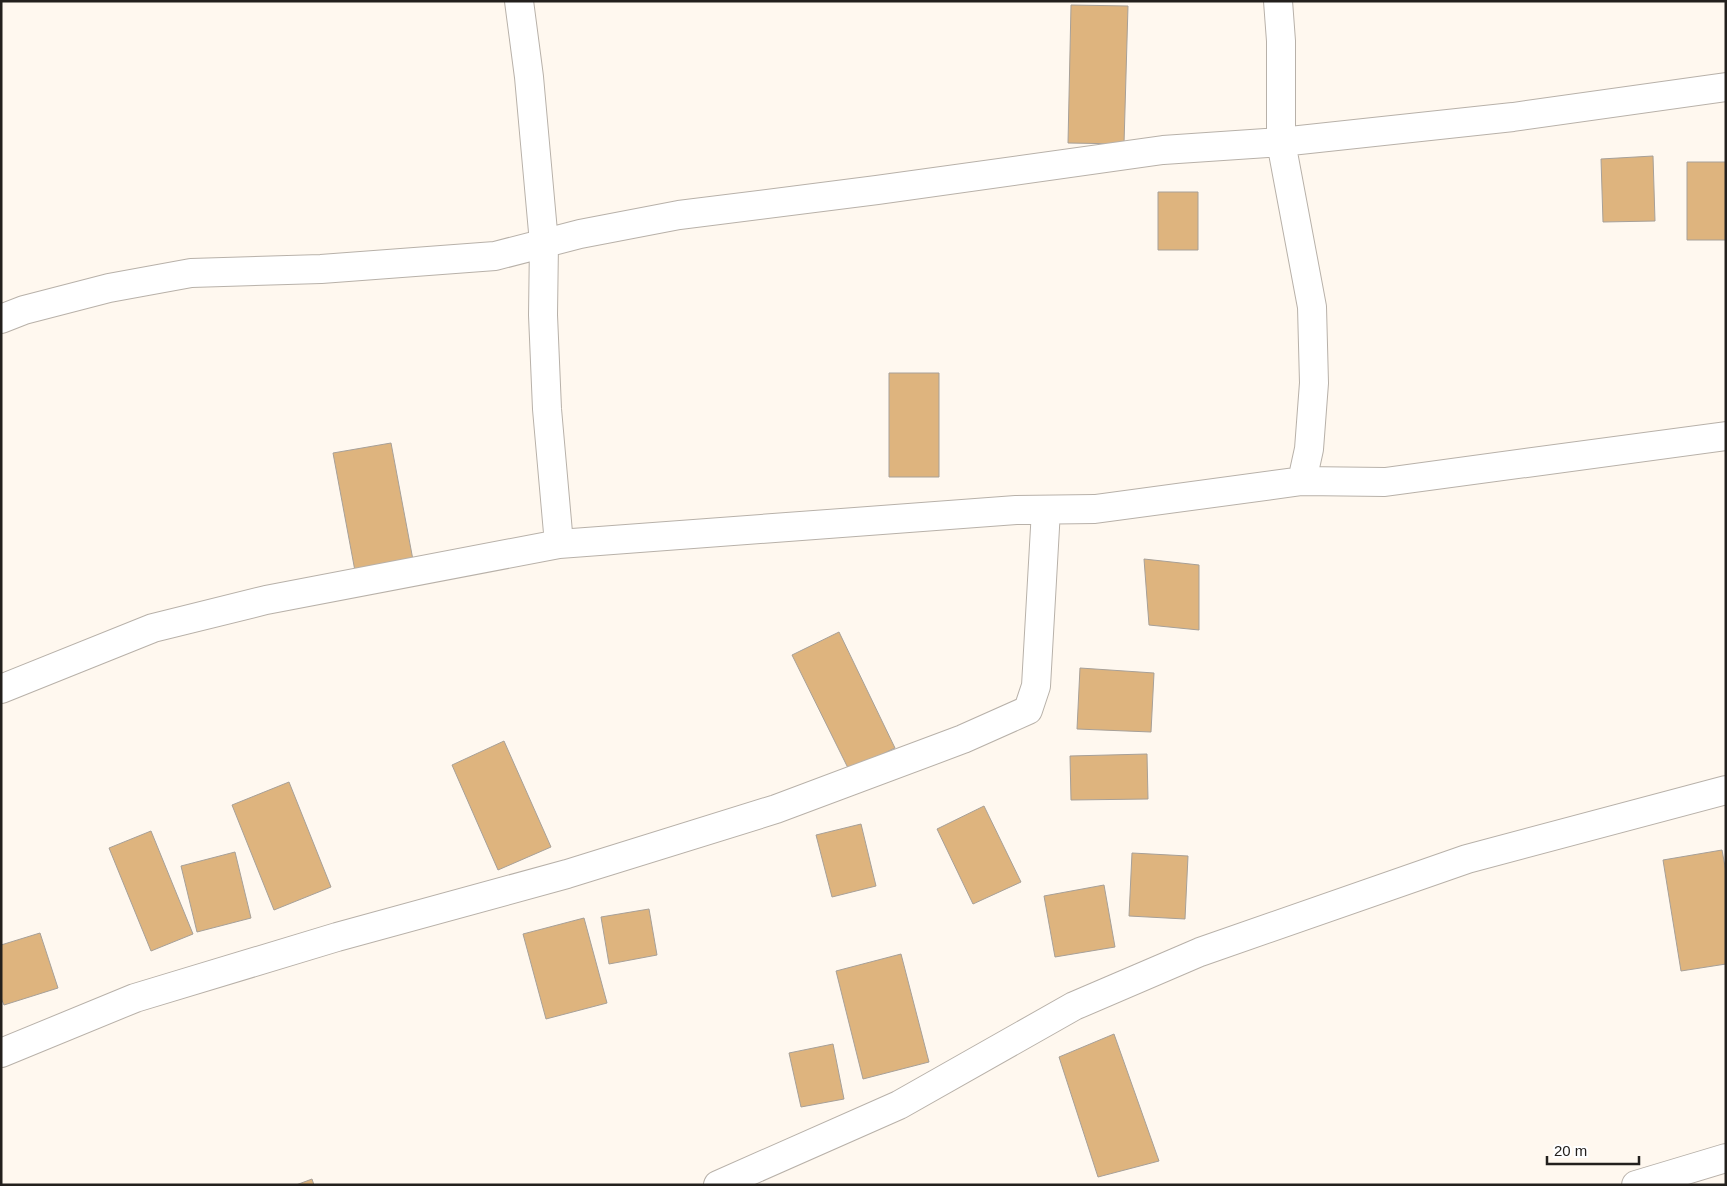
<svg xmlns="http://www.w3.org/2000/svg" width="1727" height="1186" viewBox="0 0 1727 1186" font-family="Arial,sans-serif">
  <rect width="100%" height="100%" fill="#fff8ef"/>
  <!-- building -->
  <path fill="#deb47e" stroke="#a7a098" d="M1071,5L1128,6L1124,144L1068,143Z
    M1653,156L1655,221L1603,222L1601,159Z
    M1687,162H1726V240H1687Z
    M1158,192H1198V250H1158Z
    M889,373H939V477H889Z
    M391,443L413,560L355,571L333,453Z
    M1144,559L1199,565V630L1149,625Z
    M839,632L895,748L849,770L792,655Z
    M1080,668L1154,673L1151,732L1077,729Z
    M504,741L551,847L498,870L452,765Z
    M1147,754L1148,799L1071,800L1070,756Z
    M289,782L331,887L274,910L232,805Z
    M984,806L1021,882L973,904L937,829Z
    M861,824L876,886L832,897L816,835Z
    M151,831L193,934L151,951L109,848Z
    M1722,850L1726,872V964L1681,971L1663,860Z
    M235,852L251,918L197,932L181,866Z
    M1132,853L1188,856L1185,919L1129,916Z
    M1104,885L1115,947L1055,957L1044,896Z
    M649,909L657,955L609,964L601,917Z
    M584,918L607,1003L546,1019L523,934Z
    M40,933L58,988L4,1005L1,998V945Z
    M901,954L929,1062L863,1079L836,971Z
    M1114,1034L1159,1161L1098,1177L1059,1057Z
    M833,1044L844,1099L801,1107L789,1053Z
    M312,1179L314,1185H296Z"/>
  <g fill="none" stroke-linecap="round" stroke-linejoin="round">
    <!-- street casing -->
    <g stroke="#b8b1a9" stroke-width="30">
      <path id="street" d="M519,1L529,77L544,243L543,315L547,409L559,544
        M1278,1L1281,41V142L1312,307L1314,383L1309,449L1302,481
        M1,319L24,310L109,288L191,273L321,269L495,256L580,234L679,215L877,190L1163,150L1281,142L1513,117L1726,87
        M1,689L153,628L266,600L559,544L1016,510L1095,509L1302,481L1385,482L1726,436
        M1,1053L135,998L337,937L567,874L776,809L963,739L1028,710L1036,686L1046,510
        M718,1185L899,1105L1074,1006L1200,952L1467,859L1726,790
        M1636,1185L1726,1158"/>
    </g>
    <!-- street -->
    <use href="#street" stroke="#fff" stroke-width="28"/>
  </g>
  <!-- border -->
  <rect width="1727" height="1186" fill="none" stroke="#23201d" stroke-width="5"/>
  <!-- scale -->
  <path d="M1547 1156v8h92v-8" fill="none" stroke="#23201d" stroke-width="2.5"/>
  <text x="1554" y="1156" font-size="15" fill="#23201d" stroke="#ffffff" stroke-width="4" paint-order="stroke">20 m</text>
</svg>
